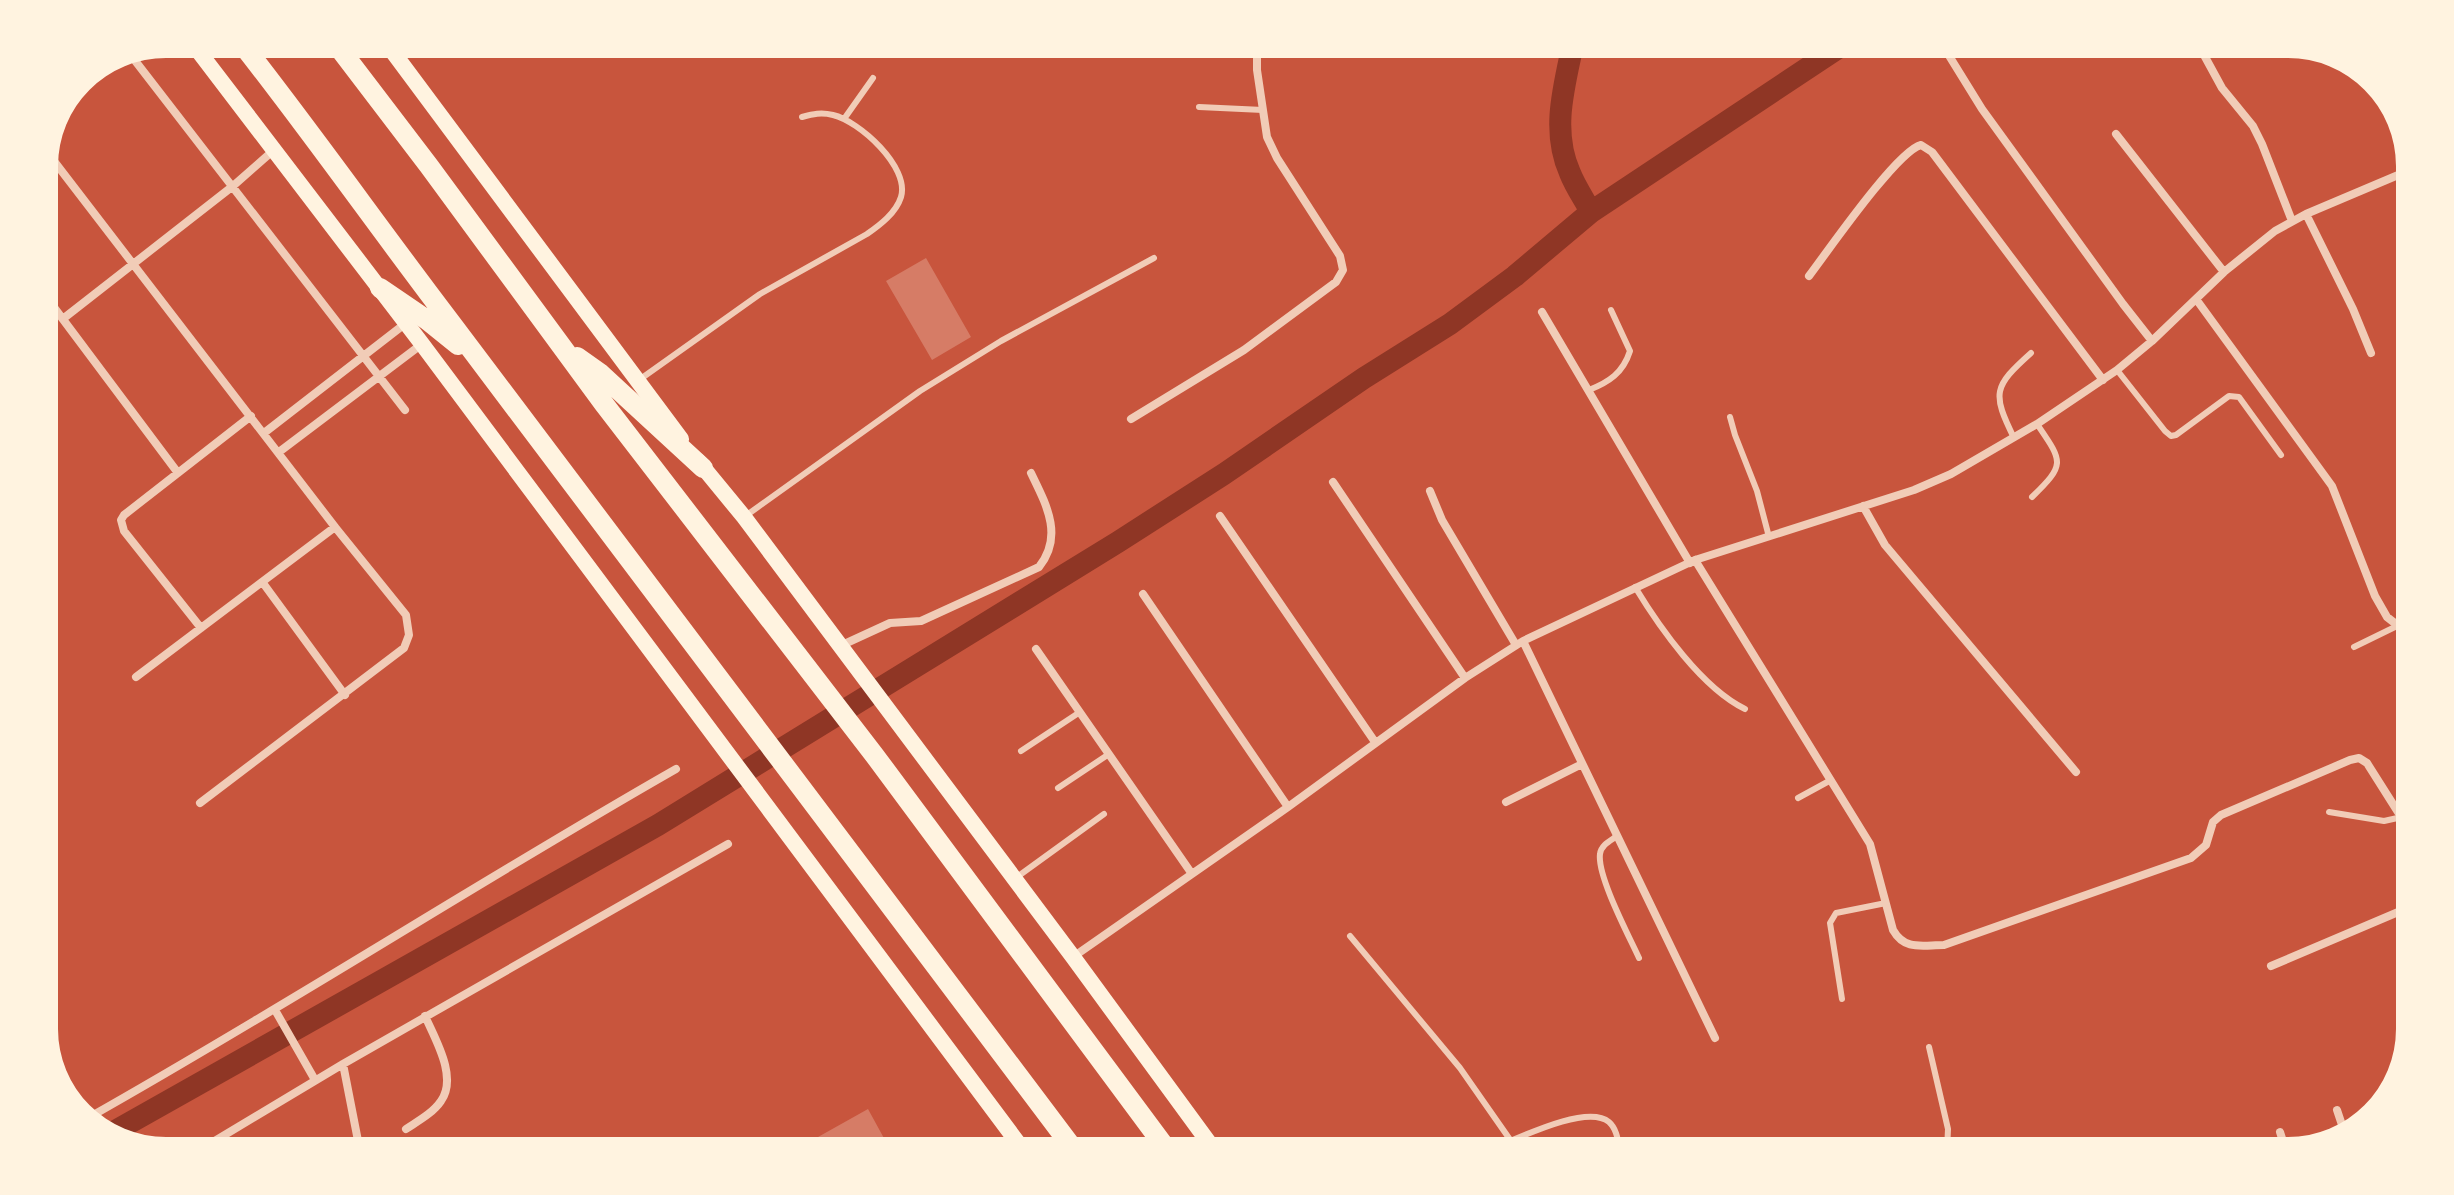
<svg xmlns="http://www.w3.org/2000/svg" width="2454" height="1195" viewBox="0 0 2454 1195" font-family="Figtree,sans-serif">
  <rect width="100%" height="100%" fill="#c8553d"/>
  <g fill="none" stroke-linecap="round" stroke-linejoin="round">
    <!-- canal -->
    <path stroke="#8f3625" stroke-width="22" d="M1573,44C1564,87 1551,131 1570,173C1575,186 1584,199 1591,212
      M108,1135L658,825L1118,542L1224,474L1364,378L1450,324L1515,276L1591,212L1844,44"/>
  </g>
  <!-- building -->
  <path fill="#d67c66" d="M926,258L971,337L932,360L886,281Z
    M868,1109L891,1151H793Z"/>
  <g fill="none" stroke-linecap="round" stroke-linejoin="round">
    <!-- service -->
    <path stroke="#f1ccb7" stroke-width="6" d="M1199,107L1263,110
      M844,119L873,78
      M2117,370L2165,431L2171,436L2176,435L2229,396L2239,397L2281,455
      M639,380L760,294L867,234C880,225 896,213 901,197C910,167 859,121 833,115C821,112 813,114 802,117
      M1589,390C1609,382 1623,373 1630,351L1611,310
      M1730,417L1735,435L1757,491L1769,537
      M2014,438C1992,393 1993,387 2031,353
      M2032,497C2066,464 2063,462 2037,424
      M744,517L920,391L1001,341L1154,258
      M1635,587C1660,628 1702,688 1745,709
      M2354,647L2397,626
      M1021,751L1080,712
      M1058,788L1109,754
      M1798,798L1831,780
      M2329,812L2384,821L2402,817
      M1617,836C1610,841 1601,845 1600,854C1597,876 1629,936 1639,958
      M1017,877L1104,814
      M1350,936L1460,1068L1511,1141
      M1842,999L1830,923L1836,913L1886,903
      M1929,1047L1948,1129L1947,1151
      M1002,1151L1016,1146
      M1487,1151C1513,1141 1586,1103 1609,1122C1617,1129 1618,1141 1620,1151"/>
    <!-- minor -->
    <path stroke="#f1ccb7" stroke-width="8" d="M2198,44L2222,88L2253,126L2262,144L2292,221
      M1948,54L1982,109L2123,304L2152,341
      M133,58L405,410
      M2116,134L2224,272
      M47,152L335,527L406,615L409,635L404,648L200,803
      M2306,214L2353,309L2371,353
      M1809,276C1828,251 1897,151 1921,145L1932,152L2103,380
      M44,294L178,473
      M2196,299L2332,486L2375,596L2387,617L2410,635
      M1542,312L1690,563
      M64,318L233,186L275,149
      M1131,419L1244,350L1336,282L1343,270L1340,256L1277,158L1267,137L1257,70V44
      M264,433L406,323
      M279,452L422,344
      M1333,482L1465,678
      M1430,491L1442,520L1516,645
      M1863,506L1885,545L2076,772
      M1220,516L1375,742
      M1695,560L1870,844L1893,930C1905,951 1922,945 1944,945L2191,858L2206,845L2213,822L2221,815L2350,760L2359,758L2367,763L2410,831
      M263,583L345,695
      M1143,594L1288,807
      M201,628L124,531L121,520L124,515L251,416
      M1523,641L1715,1038
      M840,646L890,623L921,621L1039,567C1064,536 1046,504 1031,473
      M1036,649L1192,874
      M136,677L335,527
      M1506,802L1582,764
      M1073,957L1288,807L1465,678L1523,641L1695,560L1914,490L1951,474L2037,424L2117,370L2152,341L2224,272L2275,231L2306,214L2410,170
      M2271,966L2410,907
      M275,1010L315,1080
      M343,1064L360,1151
      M2337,1110L2345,1134
      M88,1118C287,1006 478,882 676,769
      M406,1129C418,1121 433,1113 441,1101C458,1077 435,1039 425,1016
      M2280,1132L2286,1151
      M198,1151L343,1064L728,844"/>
    <!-- secondary -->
    <path stroke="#fff3e0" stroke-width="16" d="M193,44L422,344L1024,1151
      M387,44L681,439
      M698,461L744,517L1073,957L1215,1151"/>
    <!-- trunk -->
    <path stroke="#fff3e0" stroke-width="20" d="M242,44C315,137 383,234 455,328C663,602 870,876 1075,1151
      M336,44L429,166L604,404L875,756L1168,1151
      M380,288L427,320L458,345
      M577,357L601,374L703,468"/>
  </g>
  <!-- crop -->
  <path d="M0 0H2454V1195H0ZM166 58H2288A108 108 0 0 1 2396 166V1029A108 108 0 0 1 2288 1137H166A108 108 0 0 1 58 1029V166A108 108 0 0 1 166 58Z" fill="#fff3e0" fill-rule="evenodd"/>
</svg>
